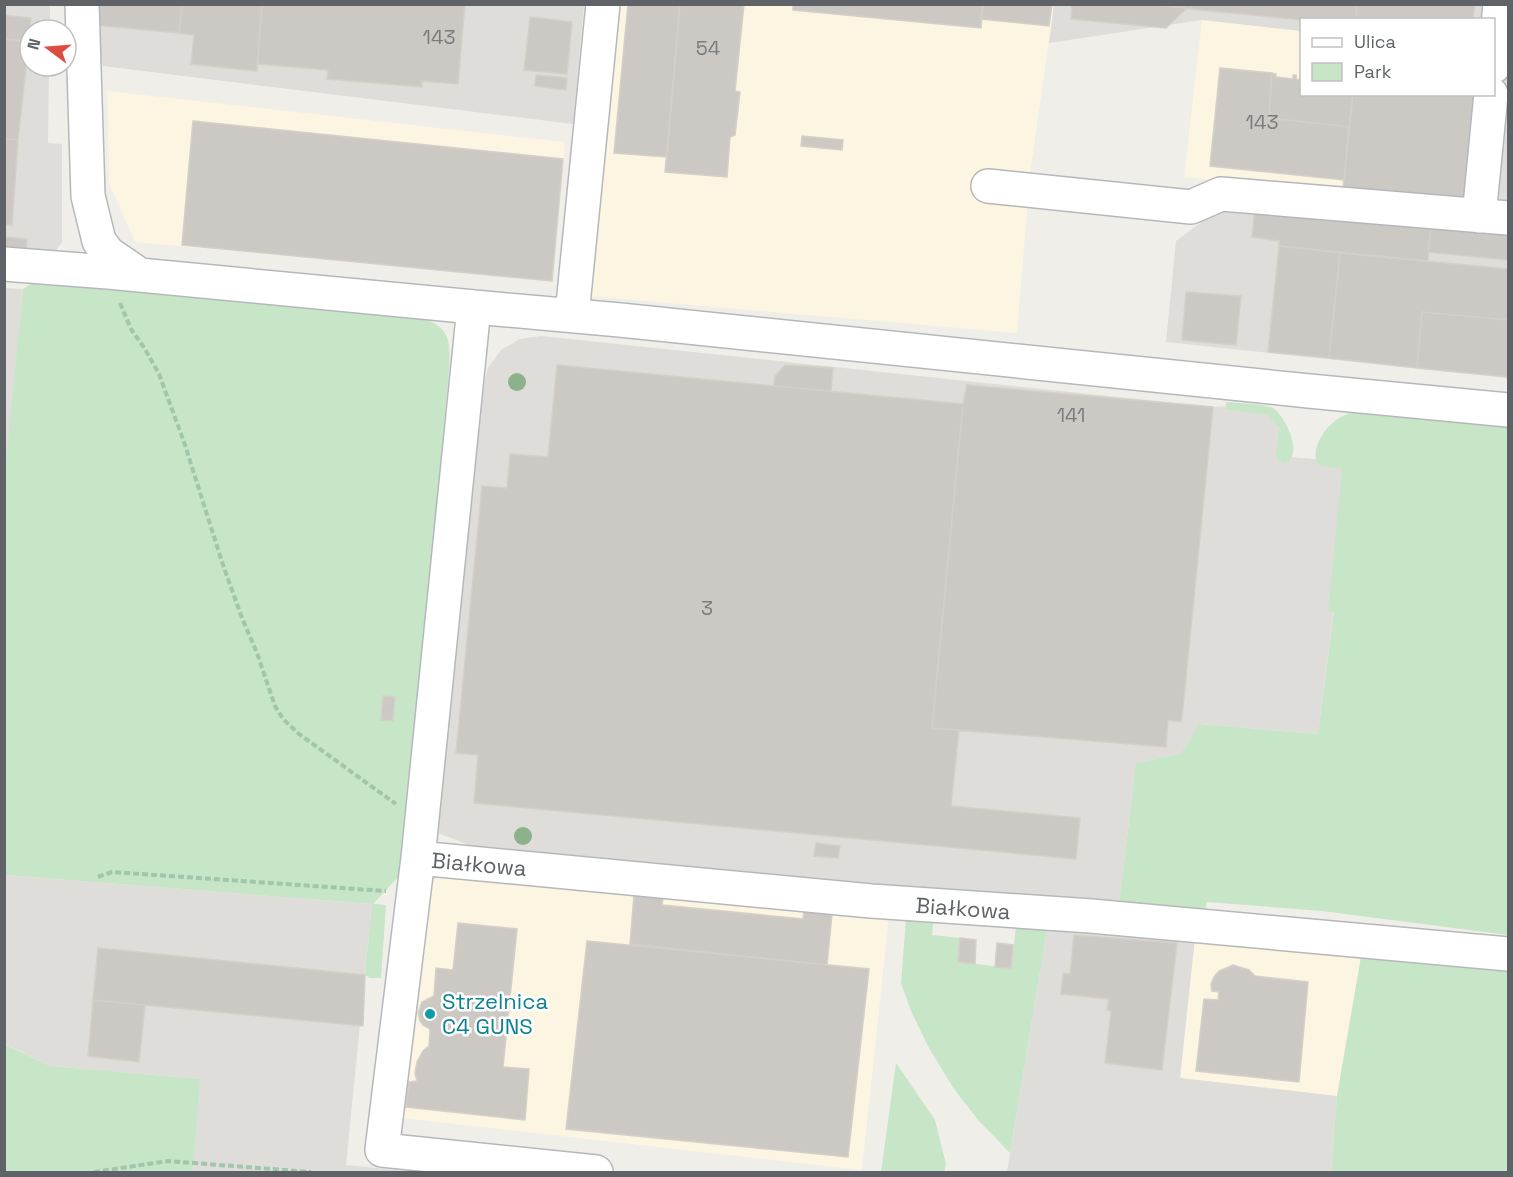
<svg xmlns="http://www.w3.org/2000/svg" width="1513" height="1177" viewBox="0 0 1513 1177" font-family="'Space Grotesk',sans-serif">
  <rect width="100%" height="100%" fill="#f0eee8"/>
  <!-- commercial -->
  <path fill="#fcf5e1" d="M614,5H1054L1030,175L1017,333L587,296Z
    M1202,20L1301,31L1302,94L1487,95L1476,205L1184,177Z
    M107,91L565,142L552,281L135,242L109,183L108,103Z
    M442,870L889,916L862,1170L402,1118L427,891Z
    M1195,937L1362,951L1337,1096L1180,1078Z"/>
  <!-- industrial -->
  <path fill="#dfddda" d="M95,4L584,5L573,124L103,66L94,25Z
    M4,5H50V30H30V66H49L48,143L62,144V242L53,255L5,250Z
    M1054,5H1508V207L1476,205L1494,20H1302L1301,31L1202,20L1049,43Z
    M1233,199L1508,214V378L1166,342L1176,241Z
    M5,288L23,289L5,482Z
    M541,336L1213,407L1227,406L1273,413L1289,457L1353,462L1318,734L1201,724L1180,754L1136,763L1118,912L500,857L438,833L483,388L488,368L501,350L520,339Z
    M4,875L372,904L346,1165L416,1172H193L199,1079L50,1066L5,1044Z
    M1048,923L1195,937L1180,1078L1337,1096L1331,1172H1007Z"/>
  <!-- green -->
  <path fill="#c7e5c7" d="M40,278L424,319C452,328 450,345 449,370L403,872L373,904L386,905L381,978H370L365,975L372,904L4,875V482L23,289Z
    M1226,402C1236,403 1266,404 1273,408C1286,417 1305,457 1284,463L1278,459L1276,455L1279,428L1268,415L1226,409Z
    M1353,412L1508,423V935L1322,911L1207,902L1202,920L1118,912L1136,763L1180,754L1200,724L1318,734L1334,612L1328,611L1342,469L1318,465C1310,451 1323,430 1335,421C1340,417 1346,414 1353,412Z
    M907,912L934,914L932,935L960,938L958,962L1011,968L1017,920L1048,923L1010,1153L979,1121L954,1089L929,1048L911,1011L901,983L906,920L892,919Z
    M1362,951L1508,966V1172H1331L1337,1096Z
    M4,1044L50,1066L200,1079L193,1172H5Z
    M896,1063L935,1120L946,1164L944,1172H881Z"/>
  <!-- building -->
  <path fill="#ccc9c4" stroke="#d4d0c7" stroke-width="1.5" d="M95,4H182L179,33L94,25Z
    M182,4H262L257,71L191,64L194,35L179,33Z
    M262,4H465L458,84L422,81V87L327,79L328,70L257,64Z
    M628,4H680L667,157L614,153Z
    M680,4H744L735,91L740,92L735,135L730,137L727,177L665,172Z
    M793,4H983L981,28L793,10Z
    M983,4H1052L1049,26L981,19Z
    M1072,4H1149L1187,8L1166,28L1071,19Z
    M1149,4H1191V9Z
    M1191,4H1357L1356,20H1302L1191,9Z
    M1357,4H1475L1473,20H1356Z
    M4,15L31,18L29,41L4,39Z
    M530,17L572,22L567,74L524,70Z
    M4,39L29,41L18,140L4,139Z
    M1220,68L1272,73L1269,118L1349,127L1344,180L1210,166Z
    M1272,73L1276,74V77L1293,79V75H1296V79L1302,80V94H1353L1349,127L1269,118Z
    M536,75L567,78L566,90L535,86Z
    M1353,94H1450L1479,97L1471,200L1343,187Z
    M193,121L563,159L552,281L182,245Z
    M802,136L843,140L842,150L801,146Z
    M4,139L18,140L12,225H4Z
    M1255,208L1431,225L1428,261L1279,246V241L1252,237Z
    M1431,225L1508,233V260L1428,252Z
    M4,237L27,239L26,251L4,249Z
    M1279,246L1340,253L1329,358L1268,352Z
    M1340,253L1508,269V320L1422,312L1417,368L1329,358Z
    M1186,292L1241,296L1236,345L1182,340Z
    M1422,312L1508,320V377L1417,368Z
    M557,365L963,404L932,728L959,730L951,806L1080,818L1076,859L474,803L478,755L456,753L482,486L507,488L510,454L548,457Z
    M785,365L833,368L831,391L774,386L775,376Z
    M967,385L1213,407L1183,708L1181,722L1168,720L1166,747L932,728L963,404Z
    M383,696L395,697L393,721L381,720Z
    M816,843L840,846L838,858L814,856Z
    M634,895L663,897L662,905L803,919L804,911L832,914L827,965L630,944Z
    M458,923L517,929L503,1067L529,1069L525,1120L406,1107L409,1082L417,1081L415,1073L417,1062L423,1051L429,1046L430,1029L423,1025L420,1021L418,1013L422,1002L434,996L436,968L453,970Z
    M1074,935L1177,943L1162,1070L1105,1063L1111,1011L1107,1010L1109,999L1061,994L1063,973L1070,974Z
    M960,938L976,940L975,964L958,962Z
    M587,941L869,969L848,1157L566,1129Z
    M997,943L1013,945L1011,968L995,967Z
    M98,948L365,975L363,1026L93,1000Z
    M1233,965L1249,970L1255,976L1308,982L1299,1082L1196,1071L1204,999L1218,1000L1219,992L1212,991L1211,984L1214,977L1219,971Z
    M93,1000L145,1005L139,1062L88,1056Z"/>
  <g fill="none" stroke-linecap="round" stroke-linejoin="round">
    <!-- minor casing -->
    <g stroke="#b5b8bb" stroke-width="36">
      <path id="minor" d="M82,4L88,196L99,241L108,253L140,275
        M1494,66L1500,4
        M988,186L1191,207L1221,194L1508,218
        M1479,216L1491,94
        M4,264L108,272L474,307L620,320L1309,391L1508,410
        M474,307L418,858L382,1150L596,1172
        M572,315L603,4
        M418,858L871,901L1091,916L1508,954"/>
    </g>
    <!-- path -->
    <path stroke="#a0c6ab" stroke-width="4" stroke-dasharray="6 3" stroke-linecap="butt" d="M120,303L131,329L145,349L159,374L184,442L223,565L242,618L257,653L275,706L283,719L299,734L396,804
      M98,877L112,872L386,891
      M94,1172L168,1161L311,1172"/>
    <!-- minor -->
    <use href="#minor" stroke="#fff" stroke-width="33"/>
  </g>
  <!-- trees -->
  <g fill="#8db28b">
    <circle cx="517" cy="382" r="9"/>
    <circle cx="523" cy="836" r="9"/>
  </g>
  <!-- markers -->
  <circle fill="#0f9aa8" stroke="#fff" stroke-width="2" cx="430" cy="1014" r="6"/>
  <g text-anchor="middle" stroke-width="5" stroke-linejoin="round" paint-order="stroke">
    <!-- number labels -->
    <g font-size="20" fill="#7a7c7e">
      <text x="439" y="44">143</text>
      <text x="708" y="55">54</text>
      <text x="1262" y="129">143</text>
      <text x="1071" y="422">141</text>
      <text x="707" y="615">3</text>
    </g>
    <!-- street labels -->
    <g font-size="22" fill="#5f6367" stroke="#fff">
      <text transform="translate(479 864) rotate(5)" y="8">Białkowa</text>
      <text transform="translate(963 908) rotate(4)" y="8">Białkowa</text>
    </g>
    <!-- culture labels -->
    <g font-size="22" fill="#0d838f" stroke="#fff" text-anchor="start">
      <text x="442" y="1009">Strzelnica<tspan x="442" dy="25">C4 GUNS</tspan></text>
    </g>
  </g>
  <!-- border -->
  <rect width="1513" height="1177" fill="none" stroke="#5f6367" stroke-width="12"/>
  <!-- legend -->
  <rect x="1300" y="18" width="195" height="78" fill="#ffffff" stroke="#bfc1c2" stroke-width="1.5"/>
  <rect x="1312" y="38" width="30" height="9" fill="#ffffff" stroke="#bfc1c2" stroke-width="1.5"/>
  <text x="1354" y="48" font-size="18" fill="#5f6367">Ulica</text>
  <rect x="1312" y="63" width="30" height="18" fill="#c7e5c7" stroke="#bfc1c2" stroke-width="1.5"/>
  <text x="1354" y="78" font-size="18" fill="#5f6367">Park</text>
  <!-- north arrow -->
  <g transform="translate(48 48) rotate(286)"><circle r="28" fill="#ffffff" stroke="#bfc1c2" stroke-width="1.5"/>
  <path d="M0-4.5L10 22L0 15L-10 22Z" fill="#dd4c41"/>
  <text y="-9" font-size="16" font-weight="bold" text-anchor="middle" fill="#5f6367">N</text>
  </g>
</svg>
